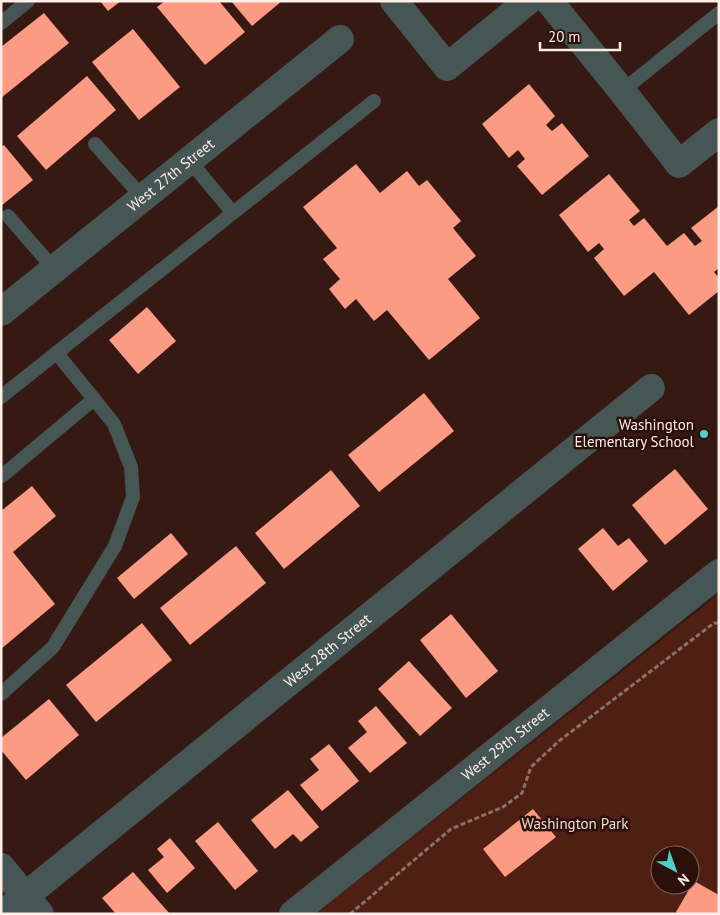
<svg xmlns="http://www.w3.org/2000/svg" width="720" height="915" viewBox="0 0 720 915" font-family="'PT Sans',sans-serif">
  <rect width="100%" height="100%" fill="#361912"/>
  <!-- green -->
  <path fill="#4f1f13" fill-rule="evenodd" d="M719,594V914H316ZM660,855H690V885H660Z"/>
  <!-- building -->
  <path fill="#fc9b83" d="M100,1H121L108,11Z
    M165,1H219L245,32L205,65L157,7Z
    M231,1H282L252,26Z
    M44,13L69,43L1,98V47Z
    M133,29L180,87L139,120L92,62Z
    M87,76L116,110L46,170L17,136Z
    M529,84L555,116L546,125L552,131L562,123L589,156L542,195L517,166L525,159L518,150L509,158L482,124Z
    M4,145L33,180L1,206V147Z
    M356,164L380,193L407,171L419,186L427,180L461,221L453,228L476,256L448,279L480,318L429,360L387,310L374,321L356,299L345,309L329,289L340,279L323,259L337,248L303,207Z
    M609,174L640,211L629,220L634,226L644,218L667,246L684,233L695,246L702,241L691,228L719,206V268L714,272L719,278V291L689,315L654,272L624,296L594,258L604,249L599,243L588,252L559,215Z
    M147,307L176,341L138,374L109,340Z
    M424,393L454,431L379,492L348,455Z
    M675,469L708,509L665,545L632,505Z
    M331,470L360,506L284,569L255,533Z
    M32,486L56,516L13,552L55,604L1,649V511Z
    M603,528L618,546L629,538L648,561L613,591L578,549Z
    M171,533L188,554L134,599L117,578Z
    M236,546L266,583L190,645L160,608Z
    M451,614L498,671L466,698L420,640Z
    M142,623L172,660L96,722L66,685Z
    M409,661L452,708L420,736L378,689Z
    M49,699L79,735L26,780L1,750V738Z
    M376,706L407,743L370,773L348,748L367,732L358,721Z
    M329,744L359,781L322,811L300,785L319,770L310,759Z
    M288,790L319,827L301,842L293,834L275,849L251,820Z
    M533,809L556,837L505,877L483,849Z
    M218,822L258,871L235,890L195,841Z
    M170,838L195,868L167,893L148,870L164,857L157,849Z
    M133,872L170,914H116L102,898Z
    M694,881L719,895V914H678L676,912Z"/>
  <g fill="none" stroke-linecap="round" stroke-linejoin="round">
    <!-- path -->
    <path stroke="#8a726c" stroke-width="3" stroke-dasharray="5 2.5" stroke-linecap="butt" d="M350,914L451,829L503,807L522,793L531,767L559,741L714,623H719"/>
    <!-- service -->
    <path stroke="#455654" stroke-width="14" d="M1,23L28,1
      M622,91L719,13
      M95,144L143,198
      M189,160L233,213
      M8,216L54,269
      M1,397L374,101
      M2,476L94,399L59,356L62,349
      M1,694L53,647L115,546L133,497L131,467L114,424L94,399"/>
    <!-- minor -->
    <g stroke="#455654" stroke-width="28">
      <path d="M394,1L447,67L528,1"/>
      <path d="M549,1L622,91L679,164L719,132"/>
      <path id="s1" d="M1,312L340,39"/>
      <path id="s2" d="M3,914L651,388"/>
      <path id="s3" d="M293,914L719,573"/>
    </g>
    <!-- tertiary -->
    <path stroke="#455654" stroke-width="28" d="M1,867L40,914"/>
  </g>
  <!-- markers -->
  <circle fill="#53cdc9" stroke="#2b1009" stroke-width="2" cx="704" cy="434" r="5"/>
  <g text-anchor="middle" stroke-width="5" stroke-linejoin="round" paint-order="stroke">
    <!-- street labels -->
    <g font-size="15" fill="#ffeeea" stroke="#2b1009">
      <text dy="5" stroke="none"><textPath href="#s1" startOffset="218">West 27th Street</textPath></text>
      <text dy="5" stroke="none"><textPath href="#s2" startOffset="418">West 28th Street</textPath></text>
      <text dy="5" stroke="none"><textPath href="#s3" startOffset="272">West 29th Street</textPath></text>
    </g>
    <!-- poi labels -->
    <g font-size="15" fill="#ffeeea" stroke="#2b1009" text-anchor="end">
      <text x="694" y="430">Washington<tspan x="694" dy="17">Elementary School</tspan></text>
    </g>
    <!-- park labels -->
    <g font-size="15" fill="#f4dad3" stroke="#2b1009">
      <text x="575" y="829">Washington Park</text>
    </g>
  </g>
  <!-- border -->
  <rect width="720" height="915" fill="none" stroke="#ffeeea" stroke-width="5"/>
  <!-- north arrow -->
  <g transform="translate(675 870) rotate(139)"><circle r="24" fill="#2b1009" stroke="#806963"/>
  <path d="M0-4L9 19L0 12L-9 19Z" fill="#53cdc9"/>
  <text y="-8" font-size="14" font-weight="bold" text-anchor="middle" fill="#ffeeea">N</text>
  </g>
  <!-- scale -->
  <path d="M540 42v8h80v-8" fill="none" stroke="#ffeeea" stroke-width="2.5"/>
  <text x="548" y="42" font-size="15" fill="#ffeeea" stroke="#2b1009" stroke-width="4" paint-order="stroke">20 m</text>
</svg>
